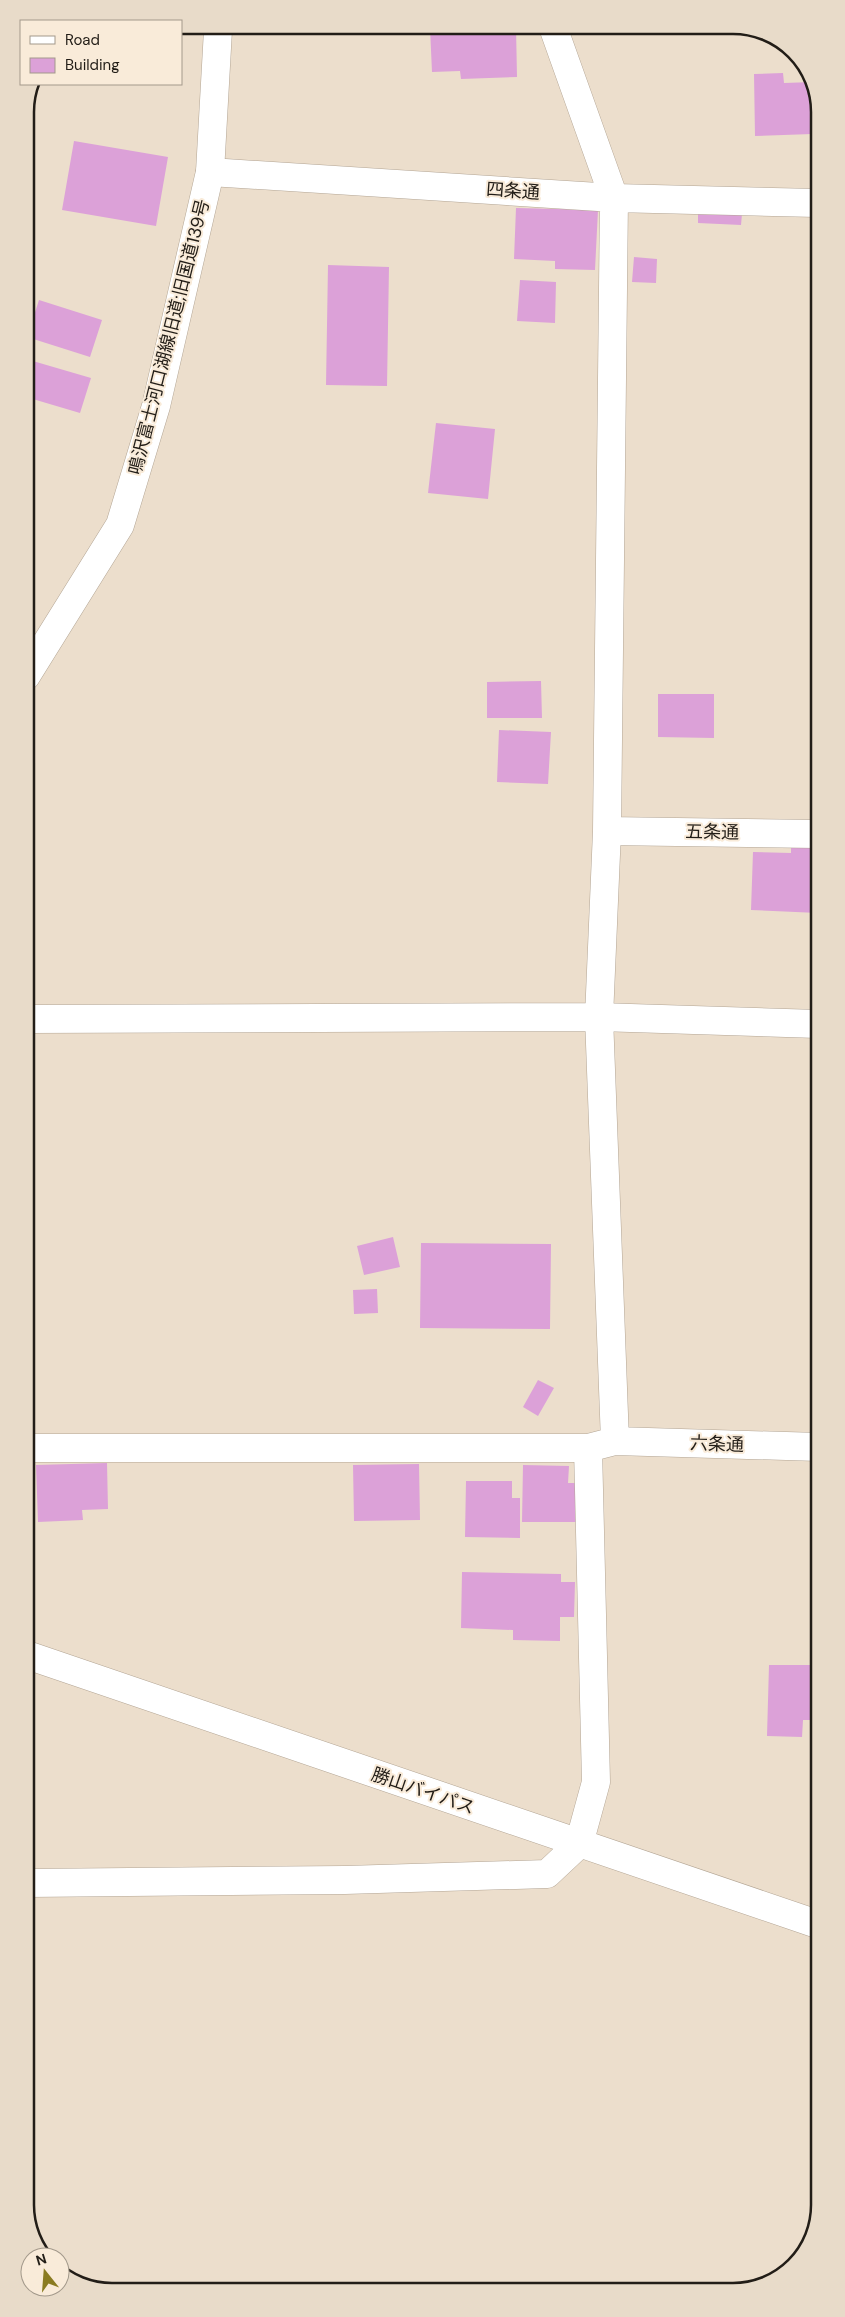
<svg xmlns="http://www.w3.org/2000/svg" width="845" height="2317" viewBox="0 0 845 2317" font-family="'DM Sans','Noto Sans JP',sans-serif">
  <rect width="100%" height="100%" fill="#ecdecc"/>
  <!-- building -->
  <path fill="#dca1d8" d="M516,27L517,77L461,79L460,71L432,72L430,28Z
    M783,73L784,83L813,82L817,89V145H812V134L755,136L754,74Z
    M74,141L168,157L156,226L62,210Z
    M516,208L598,210L595,270L555,269V261L514,259Z
    M698,212L742,214L741,225L698,223Z
    M634,257L657,259L656,283L632,282Z
    M328,265L389,267L387,386L326,385Z
    M520,280L556,282L555,323L517,321Z
    M39,300L102,320L90,357L27,337Z
    M26,359L91,378L80,413L26,397Z
    M436,423L495,429L488,499L428,493Z
    M541,681L542,718H487V682Z
    M658,694H714V738L658,737Z
    M499,730L551,732L548,784L497,782Z
    M791,840L815,841L814,854L818,855V913L751,910L753,852L791,853Z
    M393,1237L400,1267L364,1275L357,1246Z
    M421,1243L551,1244L550,1329L420,1328Z
    M377,1289L378,1313L354,1314L353,1290Z
    M538,1380L554,1388L538,1416L523,1407Z
    M107,1463L108,1509L82,1510L83,1520L38,1522L36,1465Z
    M419,1464L420,1520L354,1521L353,1465Z
    M523,1465L569,1466L568,1483H577V1522H522Z
    M466,1481H512V1498H520V1538L465,1537Z
    M462,1572L561,1574V1582H575L574,1617H560V1641L513,1640V1630L461,1628Z
    M769,1665H819V1720H803L802,1737L767,1736Z"/>
  <g fill="none" stroke-linecap="round" stroke-linejoin="round">
    <!-- street casing -->
    <g stroke="#b3a594" stroke-width="29">
      <path id="street" d="M553,27L614,198L607,831L599,1017L615,1441
        M210,172L614,198L817,203
        M607,831L818,834
        M26,1019L599,1017L818,1024
        M27,1448H588L615,1441L819,1447
        M28,1883L345,1880L547,1874L579,1844L596,1782L588,1448"/>
    </g>
    <!-- secondary casing -->
    <g stroke="#b3a594" stroke-width="29">
      <path id="secondary" d="M26,676L120,525L156,406L210,172L218,30
        M27,1655L820,1925"/>
    </g>
    <!-- street -->
    <use href="#street" stroke="#fff" stroke-width="28"/>
    <!-- secondary -->
    <use href="#secondary" stroke="#fff" stroke-width="28"/>
  </g>
  <g text-anchor="middle" stroke-width="4" stroke-linejoin="round" paint-order="stroke">
    <!-- street labels -->
    <g font-size="18" fill="#221d17" stroke="#f9ebd9">
      <text transform="translate(513 191) rotate(4)" y="6">四条通</text>
      <text transform="translate(169 337) rotate(-76)" y="6">鳴沢富士河口湖線旧道;旧国道139号</text>
      <text transform="translate(712 832) rotate(1)" y="6">五条通</text>
      <text transform="translate(717 1444) rotate(2)" y="6">六条通</text>
      <text transform="translate(423 1791) rotate(19)" y="6">勝山バイパス</text>
    </g>
  </g>
  <!-- crop -->
  <path d="M0 0H845V2317H0ZM112 34H733A78 78 0 0 1 811 112V2205A78 78 0 0 1 733 2283H112A78 78 0 0 1 34 2205V112A78 78 0 0 1 112 34Z" fill="#e8dbc9" fill-rule="evenodd"/>
  <path fill="none" stroke="#221d17" stroke-width="2.5" d="M112 34H733A78 78 0 0 1 811 112V2205A78 78 0 0 1 733 2283H112A78 78 0 0 1 34 2205V112A78 78 0 0 1 112 34Z"/>
  <!-- legend -->
  <rect x="20" y="20" width="162" height="65" fill="#f9ebd9" stroke="#a3998b"/>
  <rect x="30" y="36" width="25" height="8" fill="#ffffff" stroke="#a3998b"/>
  <text x="65" y="45" font-size="15" fill="#221d17">Road</text>
  <rect x="30" y="58" width="25" height="15" fill="#dca1d8" stroke="#a3998b"/>
  <text x="65" y="70" font-size="15" fill="#221d17">Building</text>
  <!-- north arrow -->
  <g transform="translate(45 2272) rotate(343)"><circle r="24" fill="#f9ebd9" stroke="#a3998b"/>
  <path d="M0-4L9 19L0 12L-9 19Z" fill="#8a7b21"/>
  <text y="-8" font-size="14" font-weight="bold" text-anchor="middle" fill="#221d17">N</text>
  </g>
</svg>
